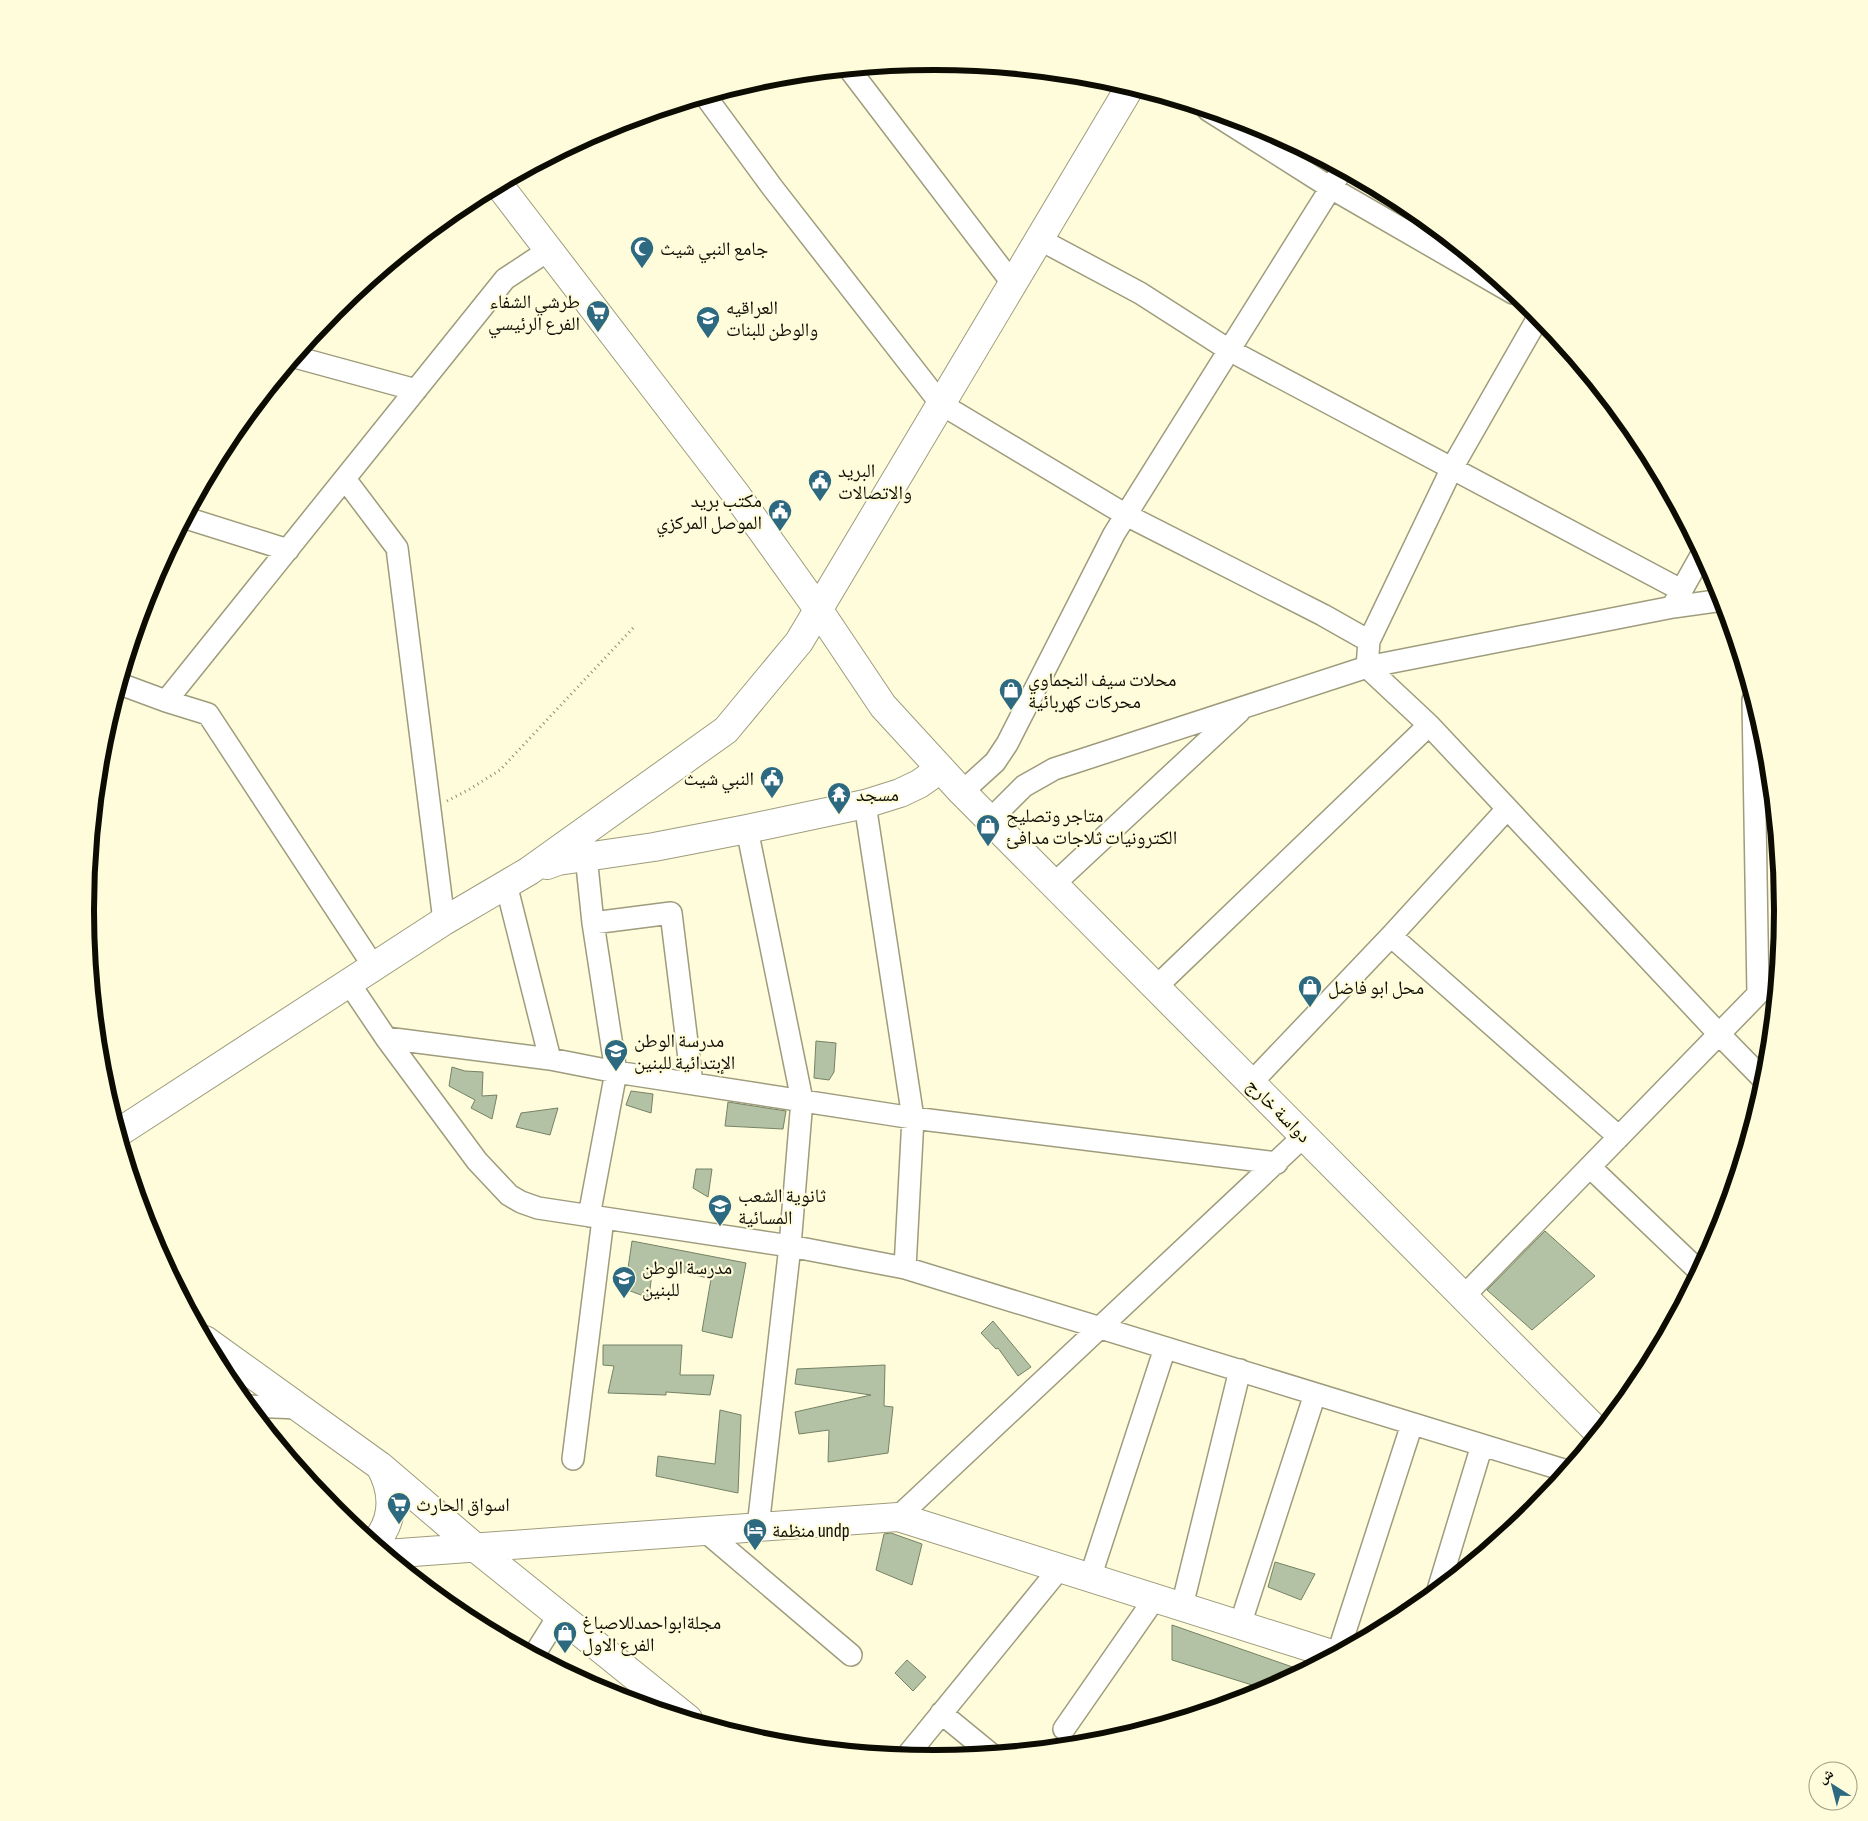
<svg xmlns="http://www.w3.org/2000/svg" width="1868" height="1821" viewBox="0 0 1868 1821" font-family="'Sofia Sans Condensed','Noto Naskh Arabic',sans-serif">
  <rect width="100%" height="100%" fill="#fefcda"/>
  <!-- building -->
  <path fill="#b3c2a4" stroke="#758266" d="M816,1041L836,1043L834,1072L829,1080L814,1078Z
    M452,1067L465,1071L483,1072L482,1096L497,1095L492,1119L471,1108L475,1100L449,1086Z
    M631,1091L653,1094L651,1113L626,1105Z
    M728,1102L786,1111L783,1129L725,1126Z
    M558,1108L550,1135L516,1127L521,1113Z
    M696,1169H712L708,1197L693,1188Z
    M1545,1231L1595,1276L1532,1330L1487,1290Z
    M632,1241L746,1263L732,1338L702,1331L711,1279L653,1264L649,1298L625,1289Z
    M993,1321L1031,1367L1018,1376L998,1348L996,1349L981,1333Z
    M603,1345H682L680,1375H714L710,1395L666,1392V1395L608,1393L614,1366L603,1365Z
    M885,1365L884,1406L893,1407L888,1453L828,1462L829,1430L799,1434L795,1412L871,1395L795,1384L797,1369Z
    M720,1410L741,1415L738,1493L656,1476L658,1456L715,1464Z
    M891,1533L922,1544L912,1585L876,1570L884,1534Z
    M1275,1562L1315,1574L1301,1600L1268,1587Z
    M1172,1625L1304,1671L1268,1690L1172,1660Z
    M907,1660L926,1677L913,1691L895,1673Z"/>
  <g fill="none" stroke-linecap="round" stroke-linejoin="round">
    <!-- street casing -->
    <g stroke="#9e9c7d" stroke-width="24">
      <path id="street" d="M850,70L1013,284
        M706,97L772,187L941,404L1126,515L1323,615L1369,641
        M1208,110L1331,188L1513,293
        M1039,239L1140,293L1229,350L1681,590
        M1539,316L1452,468L1369,641L1367,667L1429,725L1719,1034L1765,1081
        M295,357L416,390
        M345,479L397,548L444,921
        M186,518L288,550
        M1675,602L1702,554
        M120,684L166,701L208,714L374,967
        M166,701L505,279L549,250
        M962,792L995,762L1007,744L1114,534L1342,170
        M865,804L913,1118L905,1268
        M990,820L1024,786L1054,769L1367,667L1673,607L1723,600
        M747,829L802,1100L790,1246L758,1527
        M586,856L593,923L616,1072L589,1216
        M506,884L550,1059
        M1054,884L1239,712
        M593,923L671,913L692,1083
        M1391,936L1619,1137
        M349,983L386,1038L477,1161L509,1195L521,1202L538,1208L790,1246L905,1268L1567,1471
        M1156,987L1429,725
        M386,1038L550,1059L616,1072L913,1118L1277,1163
        M1251,1083L1391,936L1507,809
        M1590,1167L1699,1271
        M1464,1296L1758,994L1753,700
        M247,1406L300,1408
        M573,1459L603,1219
        M898,1517L1304,1136
        M705,1531L851,1655
        M1090,1578L1165,1348
        M1438,1590L1482,1445
        M1182,1606L1240,1370
        M1240,1625L1315,1394
        M1338,1653L1412,1424
        M534,1655L559,1615
        M941,1713L991,1754
        M1064,1729L1155,1598
        M906,1757L1060,1568"/>
    </g>
    <!-- secondary casing -->
    <g stroke="#9e9c7d" stroke-width="30">
      <path id="secondary" d="M499,185L735,493L818,609L883,706L962,792L1599,1433
        M547,865L558,861L654,847L747,829L865,804L900,793L919,784L929,777L938,766
        M118,1133L444,921L529,871L726,730L799,642L1130,87
        M205,1340L380,1466L477,1549L688,1719
        M374,1544C395,1520 395,1493 380,1466
        M386,1554L898,1517L1335,1655"/>
    </g>
    <!-- path -->
    <path stroke="#8e8c76" stroke-width="3" stroke-dasharray="1 4" stroke-linecap="butt" d="M447,801L470,789L500,770L634,627"/>
    <!-- street -->
    <use href="#street" stroke="#fff" stroke-width="21"/>
    <!-- secondary -->
    <use href="#secondary" stroke="#fff" stroke-width="28"/>
  </g>
  <!-- icons -->
  <defs>
    <g id="mosque-pin" transform="scale(1.25)"><path d="M0 17L-7.5 6A9.5 9.5 0 1 1 7.5 6Z" fill="#2d6a81" stroke="#fefcda"/><path d="M3.5-4.9A6 6 0 1 0 3.5 4.9A5 5 0 1 1 3.5-4.9Z" fill="#fff"/></g>
    <g id="supermarket-pin" transform="scale(1.25)"><path d="M0 17L-7.5 6A9.5 9.5 0 1 1 7.5 6Z" fill="#2d6a81" stroke="#fefcda"/><path d="M-6-5.5h2.5l.6 2H6L4.5 2H-2.5L-4.4-4H-6ZM-1.5 3.2a1.3 1.3 0 1 0 .1 0ZM3 3.2a1.3 1.3 0 1 0 .1 0Z" fill="#fff"/></g>
    <g id="school-pin" transform="scale(1.25)"><path d="M0 17L-7.5 6A9.5 9.5 0 1 1 7.5 6Z" fill="#2d6a81" stroke="#fefcda"/><path d="M0-5L7-2L0 1L-7-2ZM-4 1L0 2.5L4 1V4Q0 6-4 4Z" fill="#fff"/></g>
    <g id="civic-pin" transform="scale(1.25)"><path d="M0 17L-7.5 6A9.5 9.5 0 1 1 7.5 6Z" fill="#2d6a81" stroke="#fefcda"/><path d="M-.6-6.5H3V-4.5H.6V-3L4-1V1h2V6H-6V1h2V-1L-.6-3ZM-1.2 2.5V6h2.4V2.5Z" fill="#fff"/></g>
    <g id="shop-pin" transform="scale(1.25)"><path d="M0 17L-7.5 6A9.5 9.5 0 1 1 7.5 6Z" fill="#2d6a81" stroke="#fefcda"/><path d="M-5-2.5h2.3a2.7 3.5 0 0 1 5.4 0H5L5.5 6h-11ZM-1.5-2.5h3a1.5 2.3 0 0 0-3 0Z" fill="#fff"/></g>
    <g id="temple-pin" transform="scale(1.25)"><path d="M0 17L-7.5 6A9.5 9.5 0 1 1 7.5 6Z" fill="#2d6a81" stroke="#fefcda"/><path d="M0-6L5-2H3V0L6.5 2.5H4V6H1.5V3h-3V6H-4V2.5H-6.5L-3 0V-2H-5Z" fill="#fff"/></g>
    <g id="hotel-pin" transform="scale(1.25)"><path d="M0 17L-7.5 6A9.5 9.5 0 1 1 7.5 6Z" fill="#2d6a81" stroke="#fefcda"/><path d="M-6-4.5h1.5V1H6V5H4.5V3h-9V5H-6ZM-4 0a1.8 1.8 0 1 1 3.6 0ZM.5 0V-2.5h3Q6-2.5 6 0Z" fill="#fff"/></g>
  </defs>
  <g fill-rule="evenodd">
    <use href="#mosque-pin" x="642" y="248"/>
    <use href="#supermarket-pin" x="598" y="312"/>
    <use href="#school-pin" x="708" y="318"/>
    <use href="#civic-pin" x="820" y="481"/>
    <use href="#civic-pin" x="780" y="511"/>
    <use href="#shop-pin" x="1011" y="690"/>
    <use href="#civic-pin" x="772" y="778"/>
    <use href="#temple-pin" x="839" y="794"/>
    <use href="#shop-pin" x="988" y="826"/>
    <use href="#shop-pin" x="1310" y="987"/>
    <use href="#school-pin" x="616" y="1051"/>
    <use href="#school-pin" x="720" y="1206"/>
    <use href="#school-pin" x="624" y="1278"/>
    <use href="#supermarket-pin" x="399" y="1504"/>
    <use href="#hotel-pin" x="755" y="1530"/>
    <use href="#shop-pin" x="565" y="1633"/>
  </g>
  <g text-anchor="middle" stroke-width="4.5" stroke-linejoin="round" paint-order="stroke">
    <!-- poi labels -->
    <g font-size="19" fill="#0d0c03" stroke="#fefcda" text-anchor="start">
      <text x="660" y="255">جامع النبي شيث</text>
      <text x="580" y="308" text-anchor="end">طرشي الشفاء<tspan x="580" dy="22">الفرع الرئيسي</tspan></text>
      <text x="726" y="314">العراقيه<tspan x="726" dy="22">والوطن للبنات</tspan></text>
      <text x="838" y="477">البريد<tspan x="838" dy="22">والاتصالات</tspan></text>
      <text x="762" y="507" text-anchor="end">مكتب بريد<tspan x="762" dy="22">الموصل المركزي</tspan></text>
      <text x="1028" y="686">محلات سيف النجماوي<tspan x="1028" dy="22">محركات كهربائية</tspan></text>
      <text x="754" y="785" text-anchor="end">النبي شيث</text>
      <text x="856" y="801">مسجد</text>
      <text x="1006" y="822">متاجر وتصليح<tspan x="1006" dy="22">الكترونيات ثلاجات مدافئ</tspan></text>
      <text x="1328" y="994">محل ابو فاضل</text>
      <text x="634" y="1047">مدرسة الوطن<tspan x="634" dy="22">الإبتدائية للبنين</tspan></text>
      <text x="738" y="1202">ثانوية الشعب<tspan x="738" dy="22">المسائية</tspan></text>
      <text x="642" y="1274">مدرسة الوطن<tspan x="642" dy="22">للبنين</tspan></text>
      <text x="416" y="1511">اسواق الحارث</text>
      <text x="772" y="1537">منظمة undp</text>
      <text x="582" y="1629">مجلةابواحمدللاصباغ<tspan x="582" dy="22">الفرع الاول</tspan></text>
    </g>
    <!-- street labels -->
    <g font-size="19" fill="#0d0c03" stroke="#fefcda">
      <text transform="translate(1279 1110) rotate(45)" y="7">دواسة خارج</text>
    </g>
  </g>
  <!-- crop -->
  <path d="M0 0H1868V1821H0ZM94 910a840 840 0 1 1 1680 0a840 840 0 1 1-1680 0Z" fill="#fefcda" fill-rule="evenodd"/>
  <path fill="none" stroke="#0d0c03" stroke-width="6" d="M94 910a840 840 0 1 1 1680 0a840 840 0 1 1-1680 0Z"/>
  <!-- north arrow -->
  <g transform="translate(1833 1786) rotate(324)"><circle r="24" fill="#fefcda" stroke="#9e9c84"/>
  <path d="M0-4L9 19L0 12L-9 19Z" fill="#2d6a81"/>
  <text y="-8" font-size="14" font-weight="bold" text-anchor="middle" fill="#0d0c03">ش</text>
  </g>
</svg>
